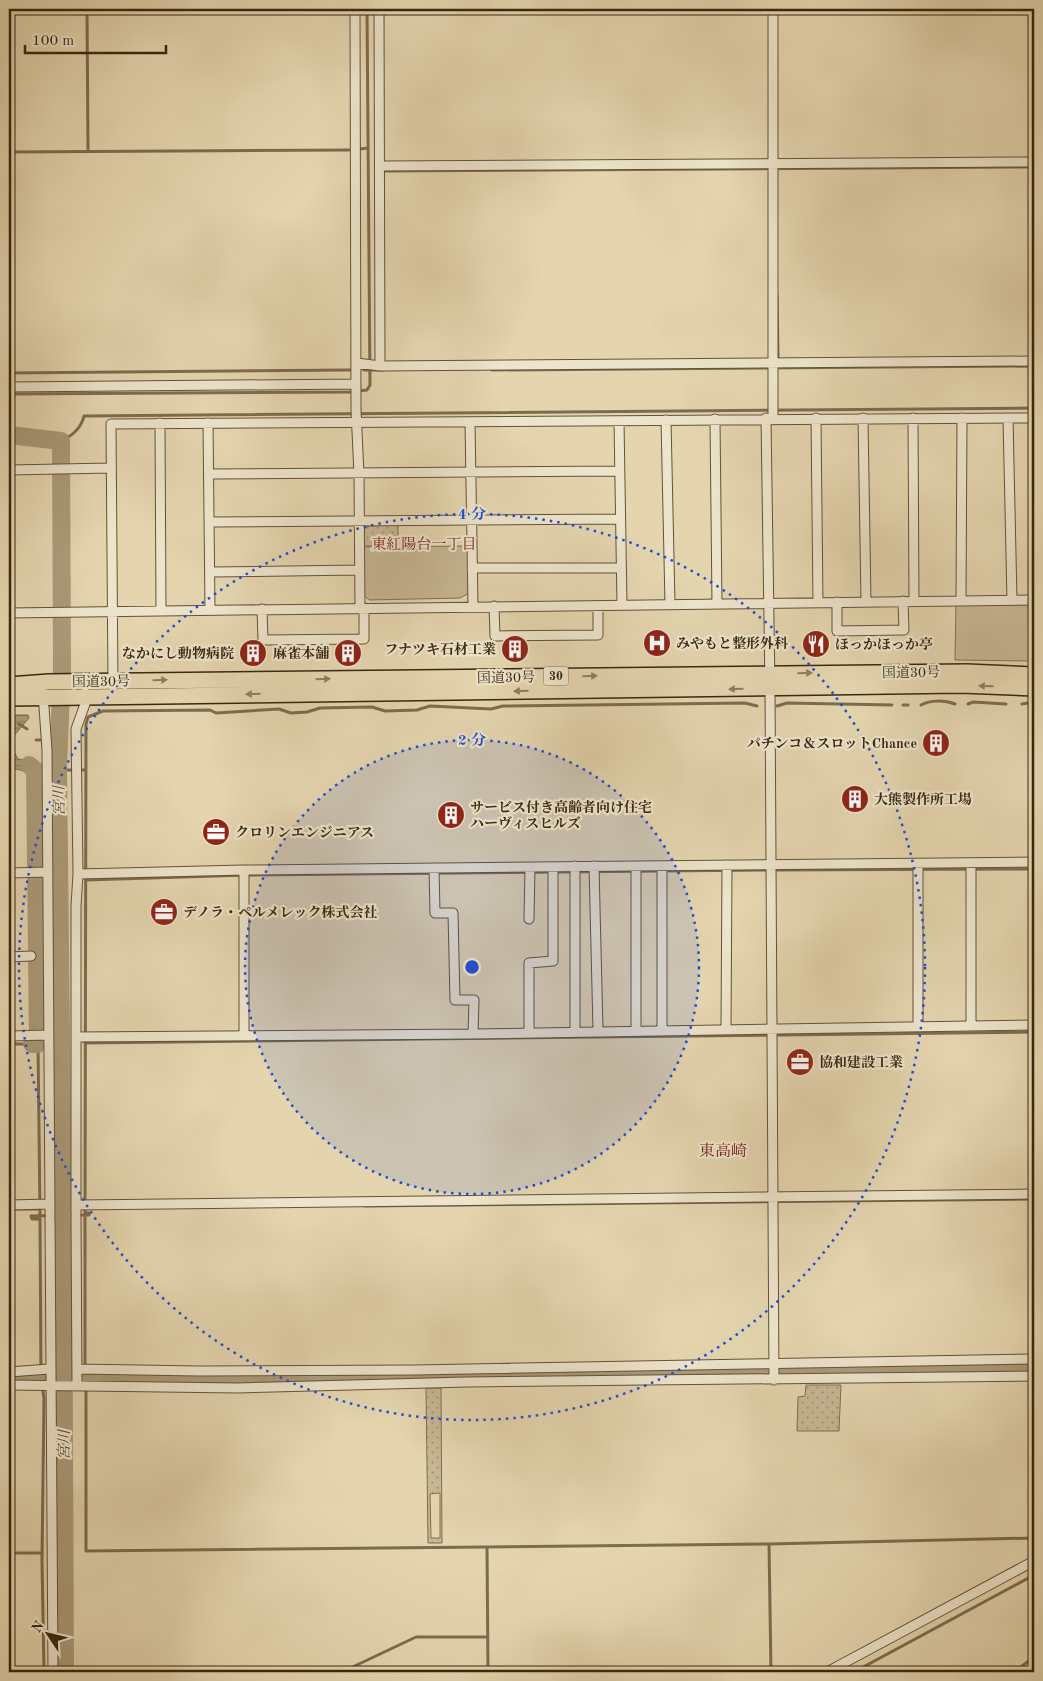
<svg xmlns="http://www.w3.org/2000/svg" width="1043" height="1681" viewBox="0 0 1043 1681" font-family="'Old Standard TT','Noto Serif JP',serif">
  <defs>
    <pattern id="grass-dots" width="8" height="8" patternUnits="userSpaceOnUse" patternTransform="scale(1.25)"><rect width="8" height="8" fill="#c7b794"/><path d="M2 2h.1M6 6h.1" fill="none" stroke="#a39577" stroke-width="1.8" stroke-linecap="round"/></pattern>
    <pattern id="water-rules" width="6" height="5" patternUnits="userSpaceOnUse" patternTransform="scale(1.25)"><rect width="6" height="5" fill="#aa9a79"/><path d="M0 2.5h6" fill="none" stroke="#8b7e62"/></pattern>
  </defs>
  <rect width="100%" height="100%" fill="#e4d5af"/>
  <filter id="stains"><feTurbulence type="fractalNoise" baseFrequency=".004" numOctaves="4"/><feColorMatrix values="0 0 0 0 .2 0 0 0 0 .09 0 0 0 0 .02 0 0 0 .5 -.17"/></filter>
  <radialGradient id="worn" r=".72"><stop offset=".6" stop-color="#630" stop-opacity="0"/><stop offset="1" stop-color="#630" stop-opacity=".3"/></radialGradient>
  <!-- grass -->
  <path fill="url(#grass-dots)" stroke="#806f52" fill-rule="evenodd" d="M398,525V546H363V531L368,526Z
    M806,1385H841L839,1431H797L798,1397L805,1396Z
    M426,1388H441L442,1543H428ZM440,1493V1538H431L430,1494Z"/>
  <!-- park -->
  <path fill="#c7b794" stroke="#806f52" d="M469,546V593L460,598L369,600L364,595V547Z
    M956,604H1034V663L1029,661L955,660Z"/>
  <!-- water -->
  <path fill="url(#water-rules)" stroke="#7c6c4f" d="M9,715H28L29,718L12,738L13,750L18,759L37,763L41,769L38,776L39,785H32C32,771 21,769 9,769Z"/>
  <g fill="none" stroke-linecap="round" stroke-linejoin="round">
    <!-- stream -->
    <path stroke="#7c6c4f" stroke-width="3" d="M87,9L88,151
      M360,149L368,148
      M9,152L349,150
      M384,171L1034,167
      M777,295L778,357
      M364,370H383
      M492,370L1034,366
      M9,373L350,370
      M9,394L350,392L367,390L370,385L367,9
      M61,441C72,436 81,429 84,416L1034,408
      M968,704L973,702L1006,704
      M1022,704L1034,702
      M903,705H908
      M921,705C930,700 945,700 955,704
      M777,706L787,703L892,705
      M19,724L27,729
      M36,740H42
      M50,740L59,739
      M54,770H86
      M775,870L1034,869
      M86,880L249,875L766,870
      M85,1043L1034,1032
      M9,1044H32
      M38,1044L40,1214
      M365,1206L1034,1199
      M9,1209H40
      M85,1214L86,724L88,717L103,711L210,710L216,713L279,709L291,713L307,712L320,708L372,707L385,711L417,710L430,706L491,709L503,706L745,703L757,706
      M31,1216L89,1215V1213H85
      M31,1216L32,1219H40
      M85,1217V1381
      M40,1218L41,1377L44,1398L42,1560L44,1672
      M86,1391V1551L769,1544L1034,1538
      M769,1544L771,1672
      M487,1547L488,1672
      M9,1553H42
      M342,1672L416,1637H488
      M854,1672L1034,1575
      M1014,1672L1034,1657"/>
    <!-- river -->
    <path stroke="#aa9a79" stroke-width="18" d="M9,435L61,441L62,668L58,769L63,1214
      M29,765L35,770L38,1044H32
      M63,1217L65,1672
      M9,1377L204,1380L1034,1367"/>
    <!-- minor casing -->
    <g stroke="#635238" stroke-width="11">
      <path id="minor" d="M355,9L356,410L359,474L360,609
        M379,9L380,366
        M380,166L1034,162
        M357,363L380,366L1034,361
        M9,387L356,384
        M766,418L770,688L774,1380
        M773,418V9
        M816,418L818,603
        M863,418L866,601
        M913,418L914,601
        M1008,418L1012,600
        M715,419L717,604
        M666,420L670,604
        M619,421L622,605
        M470,422L473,606
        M160,423L161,610
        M208,423L210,610
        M9,470L110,468
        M209,474L619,471
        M210,522L619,519
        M472,568H620
        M210,572L358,570
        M961,601L962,418
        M837,602V631L904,630L903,601
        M494,606L495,636L598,635V606
        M262,609L263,640L364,639V609
        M9,613L1034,600
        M113,686L111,424L1034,418
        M43,693L47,750L50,1214
        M918,863V1026
        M594,866L598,1030
        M434,868L435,913H453L455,1000H474L473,1034
        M244,870V1035
        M9,873L48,872
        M78,874L244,870L1034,862
        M529,919L530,868
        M9,957L31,956
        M9,1022V1036L49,1035
        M971,1026V863
        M726,1029L727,865
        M636,1030V866
        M662,1030V866
        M575,1031V866
        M529,1033V963L553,961V867
        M76,1037L473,1034L1034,1025
        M9,1205L50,1204
        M76,1205L1034,1194
        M76,1214V906L78,874L76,729L85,704V693
        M76,1217L77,1386
        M50,1218L53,1672
        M77,1369L199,1371L415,1370L1034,1359
        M9,1372L49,1369
        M9,1385L237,1388L468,1382L1034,1376
        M827,1672L1034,1561"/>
    </g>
    <!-- trunk casing -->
    <g stroke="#382710" stroke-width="18">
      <path id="trunk" d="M9,685L49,682L967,672L1034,675
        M9,698L961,685L1034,688"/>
    </g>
    <!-- minor -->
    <use href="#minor" stroke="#ede4cb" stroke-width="9"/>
    <!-- trunk -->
    <use href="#trunk" stroke="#e4d5af" stroke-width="15"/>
  </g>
  <!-- one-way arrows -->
  <defs><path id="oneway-solid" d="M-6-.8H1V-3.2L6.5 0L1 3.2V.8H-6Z" transform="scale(1.25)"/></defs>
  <g fill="#8e7e60">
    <use href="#oneway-solid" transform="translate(805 673) rotate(-1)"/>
    <use href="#oneway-solid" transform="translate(590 676) rotate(-1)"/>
    <use href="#oneway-solid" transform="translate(323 679) rotate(-1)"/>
    <use href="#oneway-solid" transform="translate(160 680) rotate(-1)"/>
    <use href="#oneway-solid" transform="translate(986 686) rotate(-178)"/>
    <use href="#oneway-solid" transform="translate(736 689) rotate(179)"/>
    <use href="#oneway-solid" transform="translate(521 691) rotate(179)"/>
    <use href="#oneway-solid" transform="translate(253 694) rotate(179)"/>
  </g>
  <!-- distance rings -->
  <circle cx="472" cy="967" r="227" fill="#1d4ed8" fill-opacity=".12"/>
  <g fill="none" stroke="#1d4ed8" stroke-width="2.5" stroke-dasharray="2.5 5">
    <circle cx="472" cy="967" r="227"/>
    <circle cx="472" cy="967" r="453"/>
  </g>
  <!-- icons -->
  <defs>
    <g id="hospital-disc" transform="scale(1.4375)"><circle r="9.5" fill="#8f2418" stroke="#ede4cb"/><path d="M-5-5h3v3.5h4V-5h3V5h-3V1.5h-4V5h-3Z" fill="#fff"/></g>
    <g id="restaurant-disc" transform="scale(1.4375)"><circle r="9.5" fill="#8f2418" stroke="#ede4cb"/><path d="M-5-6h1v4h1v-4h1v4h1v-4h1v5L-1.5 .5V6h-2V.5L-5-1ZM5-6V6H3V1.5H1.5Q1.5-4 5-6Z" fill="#fff"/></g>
    <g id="building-disc" transform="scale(1.4375)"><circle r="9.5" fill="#8f2418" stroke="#ede4cb"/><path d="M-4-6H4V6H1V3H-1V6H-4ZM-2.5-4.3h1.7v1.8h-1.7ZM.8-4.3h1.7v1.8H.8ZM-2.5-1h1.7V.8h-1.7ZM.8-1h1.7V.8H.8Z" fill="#fff"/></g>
    <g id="office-disc" transform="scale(1.4375)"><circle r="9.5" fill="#8f2418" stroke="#ede4cb"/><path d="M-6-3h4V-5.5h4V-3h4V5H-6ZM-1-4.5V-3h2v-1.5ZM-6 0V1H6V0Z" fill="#fff"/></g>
  </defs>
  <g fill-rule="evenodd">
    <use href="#hospital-disc" x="657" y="643"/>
    <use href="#restaurant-disc" x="816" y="644"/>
    <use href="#building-disc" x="515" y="649"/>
    <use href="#building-disc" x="253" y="653"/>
    <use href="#building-disc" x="348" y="653"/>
    <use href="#building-disc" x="936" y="743"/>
    <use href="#building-disc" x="855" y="799"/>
    <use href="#building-disc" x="451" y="815"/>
    <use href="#office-disc" x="216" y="832"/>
    <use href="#office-disc" x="164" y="912"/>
    <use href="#office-disc" x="800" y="1062"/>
  </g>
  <g text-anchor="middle" stroke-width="4.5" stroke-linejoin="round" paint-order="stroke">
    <!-- shield labels -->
    <rect fill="#ede4cb" stroke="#6e6048" stroke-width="1" x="543.5" y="666.5" width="25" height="19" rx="4"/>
    <g font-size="12" font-weight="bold" fill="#382710">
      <text x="556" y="680">30</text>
    </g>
    <!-- poi labels -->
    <g font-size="14" font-weight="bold" fill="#382710" stroke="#ede4cb" text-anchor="start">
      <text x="676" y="648">みやもと整形外科</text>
      <text x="835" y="649">ほっかほっか亭</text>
      <text x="496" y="654" text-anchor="end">フナツキ石材工業</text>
      <text x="234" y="658" text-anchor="end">なかにし動物病院</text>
      <text x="329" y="658" text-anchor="end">麻雀本舗</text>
      <text x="917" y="748" text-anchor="end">パチンコ＆スロットChance</text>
      <text x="874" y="804">大熊製作所工場</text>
      <text x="470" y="812">サービス付き高齢者向け住宅<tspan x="470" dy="16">ハーヴィスヒルズ</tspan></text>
      <text x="235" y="837">クロリンエンジニアス</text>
      <text x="183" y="917">デノラ・ペルメレック株式会社</text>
      <text x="819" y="1067">協和建設工業</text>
    </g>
    <!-- street labels -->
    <g font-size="14" fill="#382710" stroke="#ede4cb">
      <text transform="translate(911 672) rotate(-1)" y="5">国道30号</text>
      <text transform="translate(506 677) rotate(-1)" y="5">国道30号</text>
      <text transform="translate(101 681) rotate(-1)" y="5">国道30号</text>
    </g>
    <!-- neighbourhood labels -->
    <g font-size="15" fill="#7a1f14" stroke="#ede4cb">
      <text x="424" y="549">東紅陽台一丁目</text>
    </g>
    <!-- water labels -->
    <g font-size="15" font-style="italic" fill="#5a4a30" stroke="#ede4cb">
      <text transform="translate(59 801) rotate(-91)" y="5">宮川</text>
      <text transform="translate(64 1445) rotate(-90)" y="5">宮川</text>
    </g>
    <!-- quarter labels -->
    <g font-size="16" fill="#7a1f14" stroke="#ede4cb">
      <text x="723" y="1156">東高崎</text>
    </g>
  </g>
  <circle cx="472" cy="967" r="8" fill="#1d4ed8" stroke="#ede4cb" stroke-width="2.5"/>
  <g font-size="15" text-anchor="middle" font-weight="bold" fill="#1d4ed8" stroke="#ede4cb" stroke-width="4.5" stroke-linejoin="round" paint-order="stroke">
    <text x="472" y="519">4 分</text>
    <text x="472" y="745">2 分</text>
  </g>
  <!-- margin -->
  <rect width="1043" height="1681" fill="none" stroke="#e4d5af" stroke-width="30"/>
  <rect x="10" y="10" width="1023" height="1661" fill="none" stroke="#382710" stroke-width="2.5"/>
  <rect x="15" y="15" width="1013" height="1651" fill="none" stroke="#382710"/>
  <!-- north arrow -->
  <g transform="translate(48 1634) rotate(305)" stroke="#ede4cb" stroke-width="4" paint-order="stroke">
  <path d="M0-4L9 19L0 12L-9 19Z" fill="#382710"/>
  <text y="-8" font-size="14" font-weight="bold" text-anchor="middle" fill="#382710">N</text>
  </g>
  <!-- scale -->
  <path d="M25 45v8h141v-8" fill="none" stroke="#382710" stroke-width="2.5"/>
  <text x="32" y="45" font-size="15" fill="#382710" stroke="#ede4cb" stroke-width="4" paint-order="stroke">100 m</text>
  <rect width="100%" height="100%" filter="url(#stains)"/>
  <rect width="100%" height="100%" fill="url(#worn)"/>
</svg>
